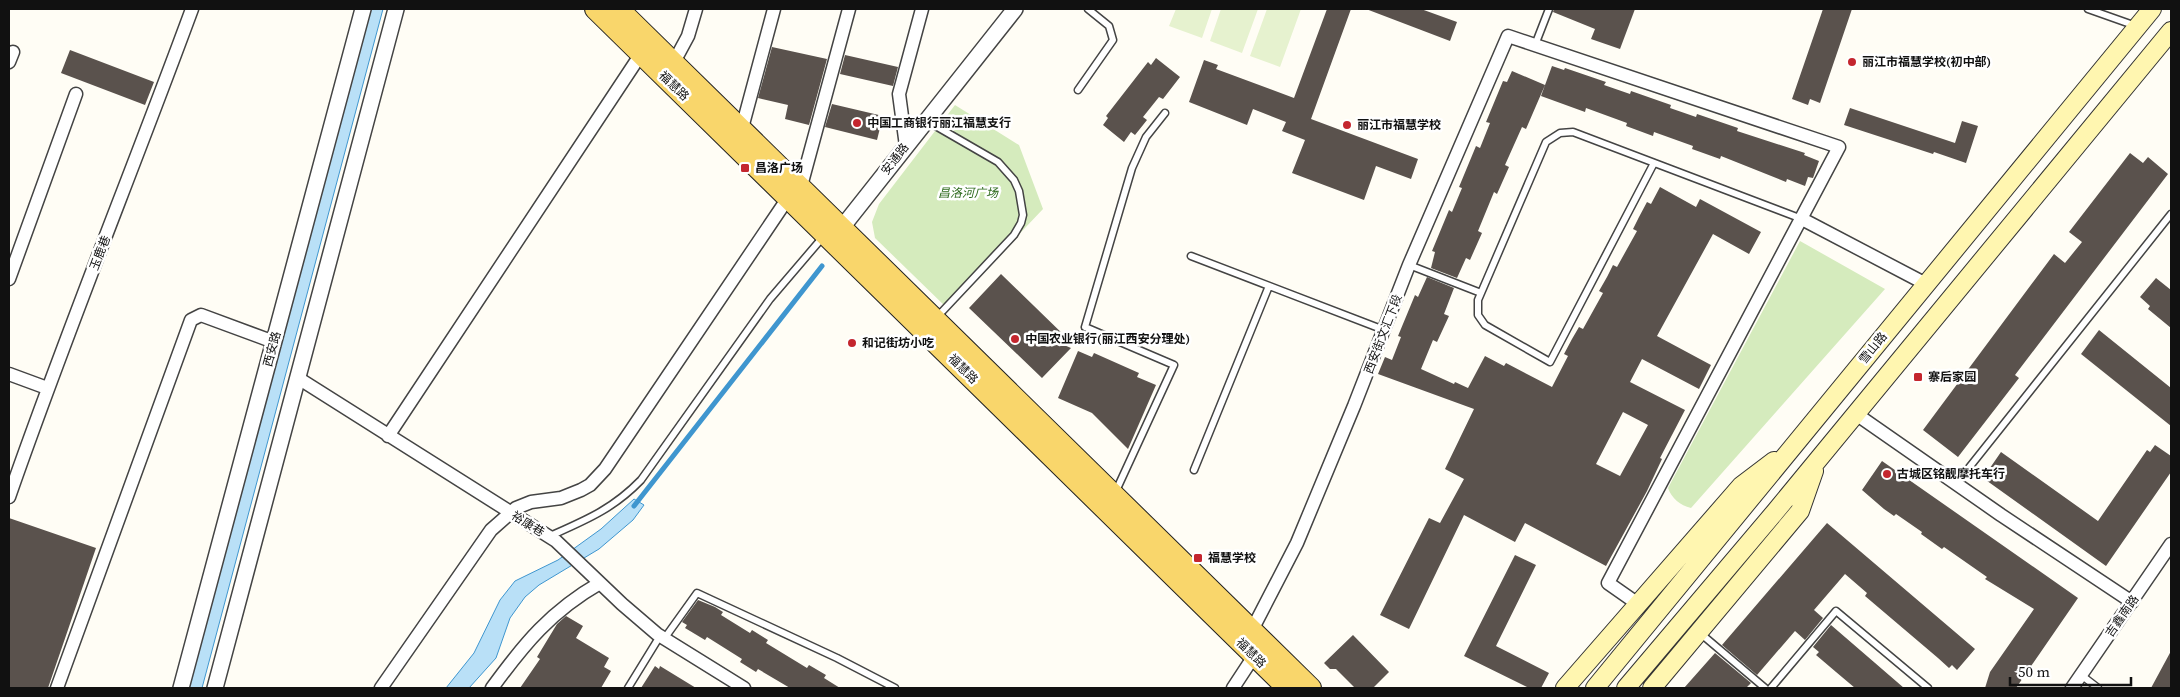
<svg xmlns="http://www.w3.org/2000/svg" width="2180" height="697" viewBox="0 0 2180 697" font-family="'Source Serif 4','Noto Sans SC',serif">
  <rect width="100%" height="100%" fill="#fffdf5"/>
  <!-- green -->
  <path fill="#d5ebbd" d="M955,105L1019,145L1043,209L948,309L875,238L872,222L879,204Z
    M1800,241L1885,289L1691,508C1680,505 1672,499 1668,488Z"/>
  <!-- pitch -->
  <path fill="#e6f2cf" d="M1176,9H1212L1202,38L1169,26Z
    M1221,9H1258L1242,53L1210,41Z
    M1267,9H1301L1280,67L1250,56Z"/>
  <!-- water -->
  <path fill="#b9e0f7" stroke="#3f96cf" d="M369,9H383L202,688H188Z
    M634,499L644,505L633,520L599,549L539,585L525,597L510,618L496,658L469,688H446L474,653L500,600L515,581L558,560L601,529Z"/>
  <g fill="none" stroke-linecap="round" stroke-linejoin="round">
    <!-- stream -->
    <path stroke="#3f96cf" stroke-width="5" d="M634,506L822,266"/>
  </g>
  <!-- building -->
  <path fill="#5a524d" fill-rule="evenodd" d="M1327,9H1351L1311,119L1418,159L1411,179L1376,166L1364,200L1292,173L1305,140L1282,131L1286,122L1253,109L1247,125L1189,102L1204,60L1218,65L1216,69L1294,98Z
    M1366,9H1421L1457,22L1450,41Z
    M1554,9H1635L1620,49L1591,39L1595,29L1553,12Z
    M1823,9H1852L1820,103L1810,99L1808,105L1792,99Z
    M772,47L827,59L809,125L785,119L788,105L758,98Z
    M70,50L154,82L145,105L61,73Z
    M845,55L898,67L893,86L840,74Z
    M1156,58L1180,77L1163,99L1159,97L1143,117L1147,120L1135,135L1131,132L1124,142L1103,125L1108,118L1106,116L1148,62L1151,65Z
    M1552,66L1564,70L1565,68L1606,82L1604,85L1630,94L1631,91L1671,105L1670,108L1696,117L1697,114L1738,128L1737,131L1805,153L1804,155L1819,161L1813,178L1808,177L1805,186L1787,179L1786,182L1721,156L1720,159L1692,149L1693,146L1654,132L1653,136L1626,126L1627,123L1586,108L1585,112L1541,96Z
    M1512,71L1545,85L1526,129L1522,127L1505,165L1509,167L1497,194L1494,192L1478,231L1482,233L1470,260L1466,258L1457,278L1431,268L1435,252L1432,251L1449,210L1452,212L1462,188L1459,187L1476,146L1480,148L1490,123L1486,122L1503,81L1507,82Z
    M832,104L883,116L877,140L825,127Z
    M1850,108L1955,143L1962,121L1978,126L1966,163L1934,152L1933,154L1844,125Z
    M2130,153L2143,163L2148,157L2168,174L2015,375L2019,378L1958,457L1923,430L2054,254L2065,263L2082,242L2069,232Z
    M1660,187L1696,207L1700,199L1761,232L1749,254L1713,234L1657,336L1711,365L1699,389L1642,359L1630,382L1685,410L1660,458L1662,459L1647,491L1606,566L1525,523L1515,542L1464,515L1409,629L1380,615L1429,518L1440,523L1464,479L1445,469L1474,409L1378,374L1385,357L1392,360L1401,337L1398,336L1415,295L1418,297L1427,277L1454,288L1444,314L1449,316L1437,342L1433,340L1421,369L1454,384L1455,382L1468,388L1485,356L1504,366L1506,363L1552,387L1568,356L1564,354L1572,339L1579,327L1583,329L1603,293L1599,291L1607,277L1613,265L1617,267L1637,231L1633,229L1639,217L1647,202L1651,204ZM1623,412L1648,425L1620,476L1596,464Z
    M1001,274L1069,340L1064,345L1071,348L1042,378L969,308Z
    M2156,278L2171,290V328L2148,309L2150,306L2140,297Z
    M2099,330L2171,388V426L2081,354Z
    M1078,351L1092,357L1094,353L1139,373L1137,377L1156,385L1128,449L1092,413L1058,398Z
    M2155,445L2171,456V472L2106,566L1983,478L2001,452L2098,521L2147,450L2150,452Z
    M1882,461L2078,598L2016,688H1985L1990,672L2034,609L1985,579L1987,577L1944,547L1942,549L1921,534L1922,532L1896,514L1894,516L1884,509L1862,490Z
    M9,518L96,548L48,688H9Z
    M1827,523L1975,649L1957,670L1952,665L1949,668L1938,658L1865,596L1867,593L1845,574L1814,610L1823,618L1805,640L1795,631L1757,675L1722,645Z
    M1515,555L1536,565L1496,646L1549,673L1541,688H1529L1464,656Z
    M698,600L715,607L723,612L721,615L750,633L752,630L768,640L766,643L807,668L809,665L826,675L824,678L840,688H790L758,669L756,672L740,662L742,659L707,637L705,640L685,628L687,625L682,622Z
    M566,616L583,626L576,638L609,658L604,667L611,671L601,688H520L540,659L537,657L557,624Z
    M1831,625L1904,688H1855L1836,672L1816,655L1819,652L1813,647Z
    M1353,635L1389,672L1373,688H1355L1336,669H1330L1324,663Z
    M2171,651V688H2151Z
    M1715,653L1751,683L1746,688H1684Z
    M655,666L659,669L660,666L696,688H641Z"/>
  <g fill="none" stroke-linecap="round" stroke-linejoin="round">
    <!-- service casing -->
    <g stroke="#444" stroke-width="9">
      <path id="service" d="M2088,9L2136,26
        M1535,45L1549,9
        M1078,90L1113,40L1109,26L1088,9
        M927,121L998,162L1014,180L1019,191L1023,215L1021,223L1014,235L937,317
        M1654,163L1550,362L1485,325L1478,315V300L1546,142L1560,133L1573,132L1802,219
        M1191,256L1384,330
        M1409,265L1481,293
        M1194,470L1269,286
        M1956,484L2171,214
        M1115,493L1174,365L1085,327L1132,168L1146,137L1165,113
        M550,536C586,520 613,509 641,480L770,299L823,237
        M1700,633L1765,688
        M664,639L697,593L837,658L895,688
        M2081,675L2098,688
        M628,688L660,636
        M1771,688L1836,611L1928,688"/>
    </g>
    <!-- minor casing -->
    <g stroke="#444" stroke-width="15">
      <path id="minor" d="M9,62L13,52
        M674,62L688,36L696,9
        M742,128L774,9
        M906,146L899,94L922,9
        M801,186L849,9
        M1802,219L1926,284
        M9,279L76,94
        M9,374L47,388
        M298,378L556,541L622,604L657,634L744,688
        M1856,414L2001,515L2132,602
        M388,436L641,54
        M9,497C66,333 132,172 192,9
        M1252,630L1297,543L1354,406L1409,265L1508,36L1839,147L1608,583L1638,604
        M57,688L191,320L201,315L274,342
        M381,688L491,530L516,508L531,502L561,498L581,490L590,485L605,469L788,198
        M492,688C524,644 551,611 600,583
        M1233,688L1254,656
        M2072,688L2171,544"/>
    </g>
    <!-- tertiary casing -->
    <g stroke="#444" stroke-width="18">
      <path id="tertiary" d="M836,235L1015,9
        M181,688L363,9
        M215,688L396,9"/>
    </g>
    <!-- secondary casing -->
    <g stroke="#333" stroke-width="20">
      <path id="secondary" d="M1565,688L1741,486L1774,461
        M1595,688L2152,9
        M1626,688L1775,512L2171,31
        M1652,688L1800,511L1814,471"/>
    </g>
    <!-- primary casing -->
    <g stroke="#222" stroke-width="22">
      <path id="primary" d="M595,9L1287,688
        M619,9L1311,688"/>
    </g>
    <!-- service -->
    <use href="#service" stroke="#fff" stroke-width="6"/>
    <!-- minor -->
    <use href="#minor" stroke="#fff" stroke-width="12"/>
    <!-- tertiary -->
    <use href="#tertiary" stroke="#fff" stroke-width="15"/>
    <!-- secondary -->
    <use href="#secondary" stroke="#fff6b0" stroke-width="18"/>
    <!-- primary -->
    <use href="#primary" stroke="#f9d66b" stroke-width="20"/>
  </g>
  <!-- markers -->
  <g fill="#c4262e" stroke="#fff" stroke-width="2">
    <circle cx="1852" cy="62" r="5"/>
    <circle cx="857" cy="123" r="5"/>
    <circle cx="1347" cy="125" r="5"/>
    <rect x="740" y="163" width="10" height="10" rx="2.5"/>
    <circle cx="1015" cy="339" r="5"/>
    <circle cx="852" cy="343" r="5"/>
    <rect x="1913" y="372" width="10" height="10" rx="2.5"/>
    <circle cx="1887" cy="474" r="5"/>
    <rect x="1193" y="553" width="10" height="10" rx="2.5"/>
  </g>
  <g text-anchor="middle" stroke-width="5" stroke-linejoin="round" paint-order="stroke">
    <!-- poi labels -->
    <g font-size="12" font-weight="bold" fill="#111" stroke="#fff" text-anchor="start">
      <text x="1862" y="66">丽江市福慧学校(初中部)</text>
      <text x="867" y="127">中国工商银行丽江福慧支行</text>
      <text x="1357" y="129">丽江市福慧学校</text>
      <text x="755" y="172">昌洛广场</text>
      <text x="1025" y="343">中国农业银行(丽江西安分理处)</text>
      <text x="862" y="347">和记街坊小吃</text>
      <text x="1928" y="381">寨后家园</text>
      <text x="1897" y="478">古城区铭靓摩托车行</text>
      <text x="1208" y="562">福慧学校</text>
    </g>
    <!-- street labels -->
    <g font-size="12" fill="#111" stroke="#fff">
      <text transform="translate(674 86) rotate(44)" y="4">福慧路</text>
      <text transform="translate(895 159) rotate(-52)" y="4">安通路</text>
      <text transform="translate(100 253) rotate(-69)" y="4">玉鹿巷</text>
      <text transform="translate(1383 334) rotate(-69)" y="4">西安街文汇下段</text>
      <text transform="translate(1873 348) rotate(-51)" y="4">雪山路</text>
      <text transform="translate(272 349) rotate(-75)" y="4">西安路</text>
      <text transform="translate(963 369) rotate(45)" y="4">福慧路</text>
      <text transform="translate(528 524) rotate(32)" y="4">裕康巷</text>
      <text transform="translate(2122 616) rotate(-55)" y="4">吉鑫南路</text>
      <text transform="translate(1251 653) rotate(45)" y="4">福慧路</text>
    </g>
    <!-- park labels -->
    <g font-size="12" font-style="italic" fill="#2f6b1f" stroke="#fff">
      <text x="968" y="197">昌洛河广场</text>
    </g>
  </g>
  <!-- border -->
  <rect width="2180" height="697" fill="none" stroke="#111111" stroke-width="20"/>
  <!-- scale -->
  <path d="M2010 677v8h121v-8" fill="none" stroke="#111111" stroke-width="2.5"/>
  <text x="2018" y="677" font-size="15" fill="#111111" stroke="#ffffff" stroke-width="4" paint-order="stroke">50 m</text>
</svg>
